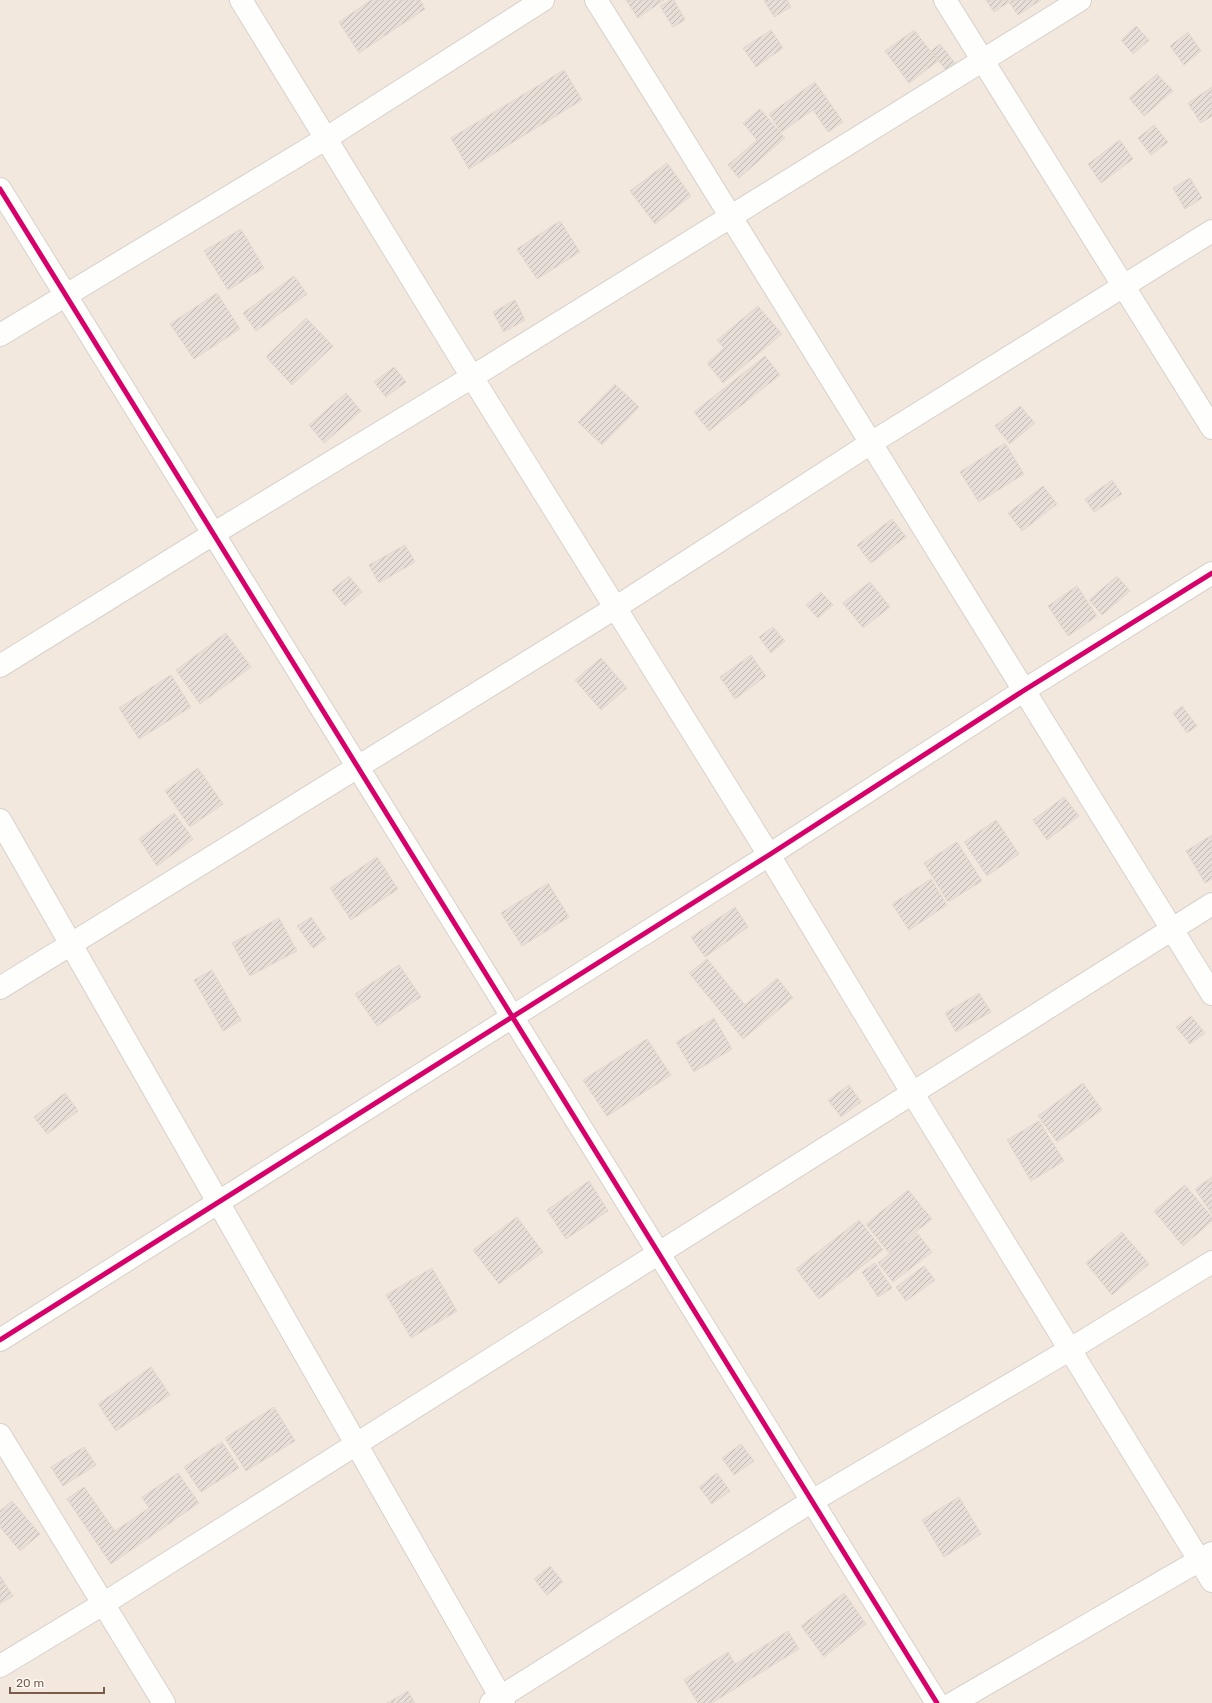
<svg xmlns="http://www.w3.org/2000/svg" width="1212" height="1703" viewBox="0 0 1212 1703" font-family="Rubik,sans-serif">
  <defs>
    <pattern id="building-hatch" width="6" height="6" patternUnits="userSpaceOnUse"><rect width="6" height="6" fill="#e6ded7"/><path d="M-1 1l2-2M0 6l6-6M5 7l2-2" fill="none" stroke="#bfb7b1"/></pattern>
  </defs>
  <rect width="100%" height="100%" fill="#f9f5f0"/>
  <!-- residential -->
  <path fill="#f2e8de" d="M0,0H1212V1703H0Z"/>
  <!-- building -->
  <path fill="url(#building-hatch)" stroke="#e2d8d2" d="M371,0H420L425,9L359,53L339,22Z
    M626,0H664L638,18Z
    M671,0H674L685,20L673,27L660,6Z
    M764,0H787L791,7L774,17Z
    M986,0H1041L1018,15L1009,2L994,12Z
    M1136,26L1149,40L1133,54L1121,40Z
    M771,30L783,48L756,67L743,48Z
    M914,30L938,61L909,83L885,51Z
    M1188,32L1201,51L1184,65L1170,46Z
    M940,44L958,67L949,74L931,51Z
    M564,70L582,100L469,169L451,138Z
    M1157,74L1173,91L1144,116L1129,98Z
    M815,82L843,122L828,132L813,110L781,132L769,114Z
    M1212,87V116L1201,123L1188,103Z
    M760,109L785,138L739,178L728,165L757,140L743,123Z
    M1154,125L1168,142L1151,155L1138,138Z
    M1120,140L1133,159L1101,183L1088,164Z
    M667,163L691,196L655,224L630,191Z
    M1190,178L1202,198L1185,209L1173,188Z
    M560,221L580,252L537,279L517,249Z
    M241,229L264,268L228,290L204,251Z
    M294,276L307,294L256,331L243,313Z
    M217,293L240,329L194,359L170,324Z
    M515,300L525,320L504,332L493,312Z
    M758,306L782,334L723,383L707,363L724,348L717,340Z
    M306,318L333,346L292,385L266,357Z
    M765,356L780,375L709,431L694,412Z
    M394,367L406,382L386,397L374,382Z
    M615,384L639,407L602,445L578,422Z
    M346,393L361,411L324,443L309,425Z
    M1020,406L1035,423L1010,444L995,426Z
    M1005,443L1024,474L979,502L960,472Z
    M1112,480L1122,494L1094,512L1085,499Z
    M1043,486L1057,504L1022,531L1008,513Z
    M892,519L906,537L871,563L857,545Z
    M405,545L415,562L379,583L369,565Z
    M349,576L362,592L345,606L332,590Z
    M1117,576L1130,591L1102,615L1089,600Z
    M870,582L890,607L863,628L843,603Z
    M1077,586L1097,616L1068,636L1048,606Z
    M821,592L833,605L818,618L806,605Z
    M773,627L785,641L771,653L759,637Z
    M226,633L251,667L200,704L176,670Z
    M751,655L766,676L735,699L720,677Z
    M601,658L627,688L601,710L575,680Z
    M171,675L191,707L139,739L119,708Z
    M1182,706L1197,726L1187,733L1173,713Z
    M198,768L223,804L190,827L165,791Z
    M1064,797L1079,816L1047,840L1033,820Z
    M174,813L193,839L157,866L139,839Z
    M996,820L1019,854L987,876L964,842Z
    M1212,835V879L1205,883L1186,851Z
    M957,842L982,881L948,902L924,863Z
    M377,857L398,889L351,920L330,888Z
    M931,879L947,905L909,930L892,904Z
    M548,883L569,917L522,946L501,913Z
    M735,907L748,927L705,957L691,937Z
    M311,917L326,939L313,948L297,926Z
    M279,918L297,951L250,976L232,943Z
    M707,959L745,1005L777,978L793,998L743,1039L689,973Z
    M399,965L421,997L377,1026L355,994Z
    M212,970L241,1020L223,1031L194,980Z
    M979,993L991,1012L956,1032L945,1013Z
    M1191,1016L1205,1033L1190,1044L1176,1027Z
    M714,1018L732,1049L694,1072L676,1042Z
    M647,1039L671,1075L607,1116L583,1080Z
    M1083,1083L1102,1110L1057,1142L1038,1116Z
    M849,1085L861,1102L841,1117L828,1100Z
    M65,1093L78,1111L47,1134L34,1117Z
    M1039,1121L1064,1161L1031,1181L1007,1140Z
    M1212,1177V1214L1195,1189Z
    M589,1181L608,1211L566,1239L547,1210Z
    M1185,1185L1212,1217V1221L1183,1246L1154,1211Z
    M908,1190L932,1219L889,1253L866,1224Z
    M517,1217L543,1252L499,1284L473,1250Z
    M859,1220L883,1250L819,1299L796,1269Z
    M1122,1232L1149,1264L1112,1295L1086,1263Z
    M917,1233L932,1252L893,1282L878,1263Z
    M875,1263L892,1288L878,1297L862,1272Z
    M924,1266L935,1280L906,1301L896,1287Z
    M432,1268L457,1311L411,1338L386,1295Z
    M151,1367L170,1395L116,1431L98,1404Z
    M274,1407L295,1441L246,1471L225,1438Z
    M222,1442L239,1468L201,1492L184,1467Z
    M741,1444L754,1461L734,1475L722,1458Z
    M84,1447L96,1465L63,1486L51,1467Z
    M178,1473L199,1503L111,1564L67,1499L84,1487L115,1531L149,1508L142,1497Z
    M717,1473L730,1491L712,1504L699,1487Z
    M959,1497L981,1534L944,1557L922,1520Z
    M12,1501L40,1534L20,1551L0,1527V1511Z
    M550,1566L563,1582L547,1595L534,1579Z
    M0,1576L13,1596L0,1604Z
    M844,1593L866,1624L824,1657L801,1626Z
    M788,1631L799,1649L712,1703H698L684,1680L728,1652L735,1664Z
    M408,1691L415,1703H387Z"/>
  <g fill="none" stroke-linecap="round" stroke-linejoin="round">
    <!-- street casing -->
    <g stroke="#d7d1cb" stroke-width="24">
      <path id="street" d="M596,0C803,330 1005,663 1212,994
        M945,0L1212,428
        M0,189L937,1703
        M0,335L325,139L543,0
        M0,666L213,534L472,377L1080,0
        M0,820L504,1703
        M0,988L615,608L871,443L1212,231
        M0,1340L769,855L1023,691L1212,573
        M0,1435L164,1703
        M0,1666L103,1604L1212,904
        M491,1703L812,1501L1069,1350L1212,1262
        M953,1703L1212,1553"/>
    </g>
    <!-- secondary casing -->
    <g stroke="#d9d2cb" stroke-width="24">
      <path id="secondary" d="M241,0L472,377L769,855L913,1094L1212,1581"/>
    </g>
    <!-- street -->
    <use href="#street" stroke="#fefefd" stroke-width="22"/>
    <!-- secondary -->
    <use href="#secondary" stroke="#fefefd" stroke-width="22"/>
    <!-- cycleway casing -->
    <g stroke="#fffaf3" stroke-width="8">
      <path id="cycleway" d="M0,189L937,1703
        M0,1340L769,855L1023,691L1212,573"/>
    </g>
    <!-- cycleway -->
    <use href="#cycleway" stroke="#d6006c" stroke-width="5"/>
  </g>
  <!-- scale -->
  <path d="M10 1687v6h94v-6" fill="none" stroke="#7a5c4d" stroke-width="2"/>
  <text x="16" y="1687" font-size="12" fill="#7a5c4d" stroke="#fffaf3" stroke-width="3" paint-order="stroke">20 m</text>
</svg>
